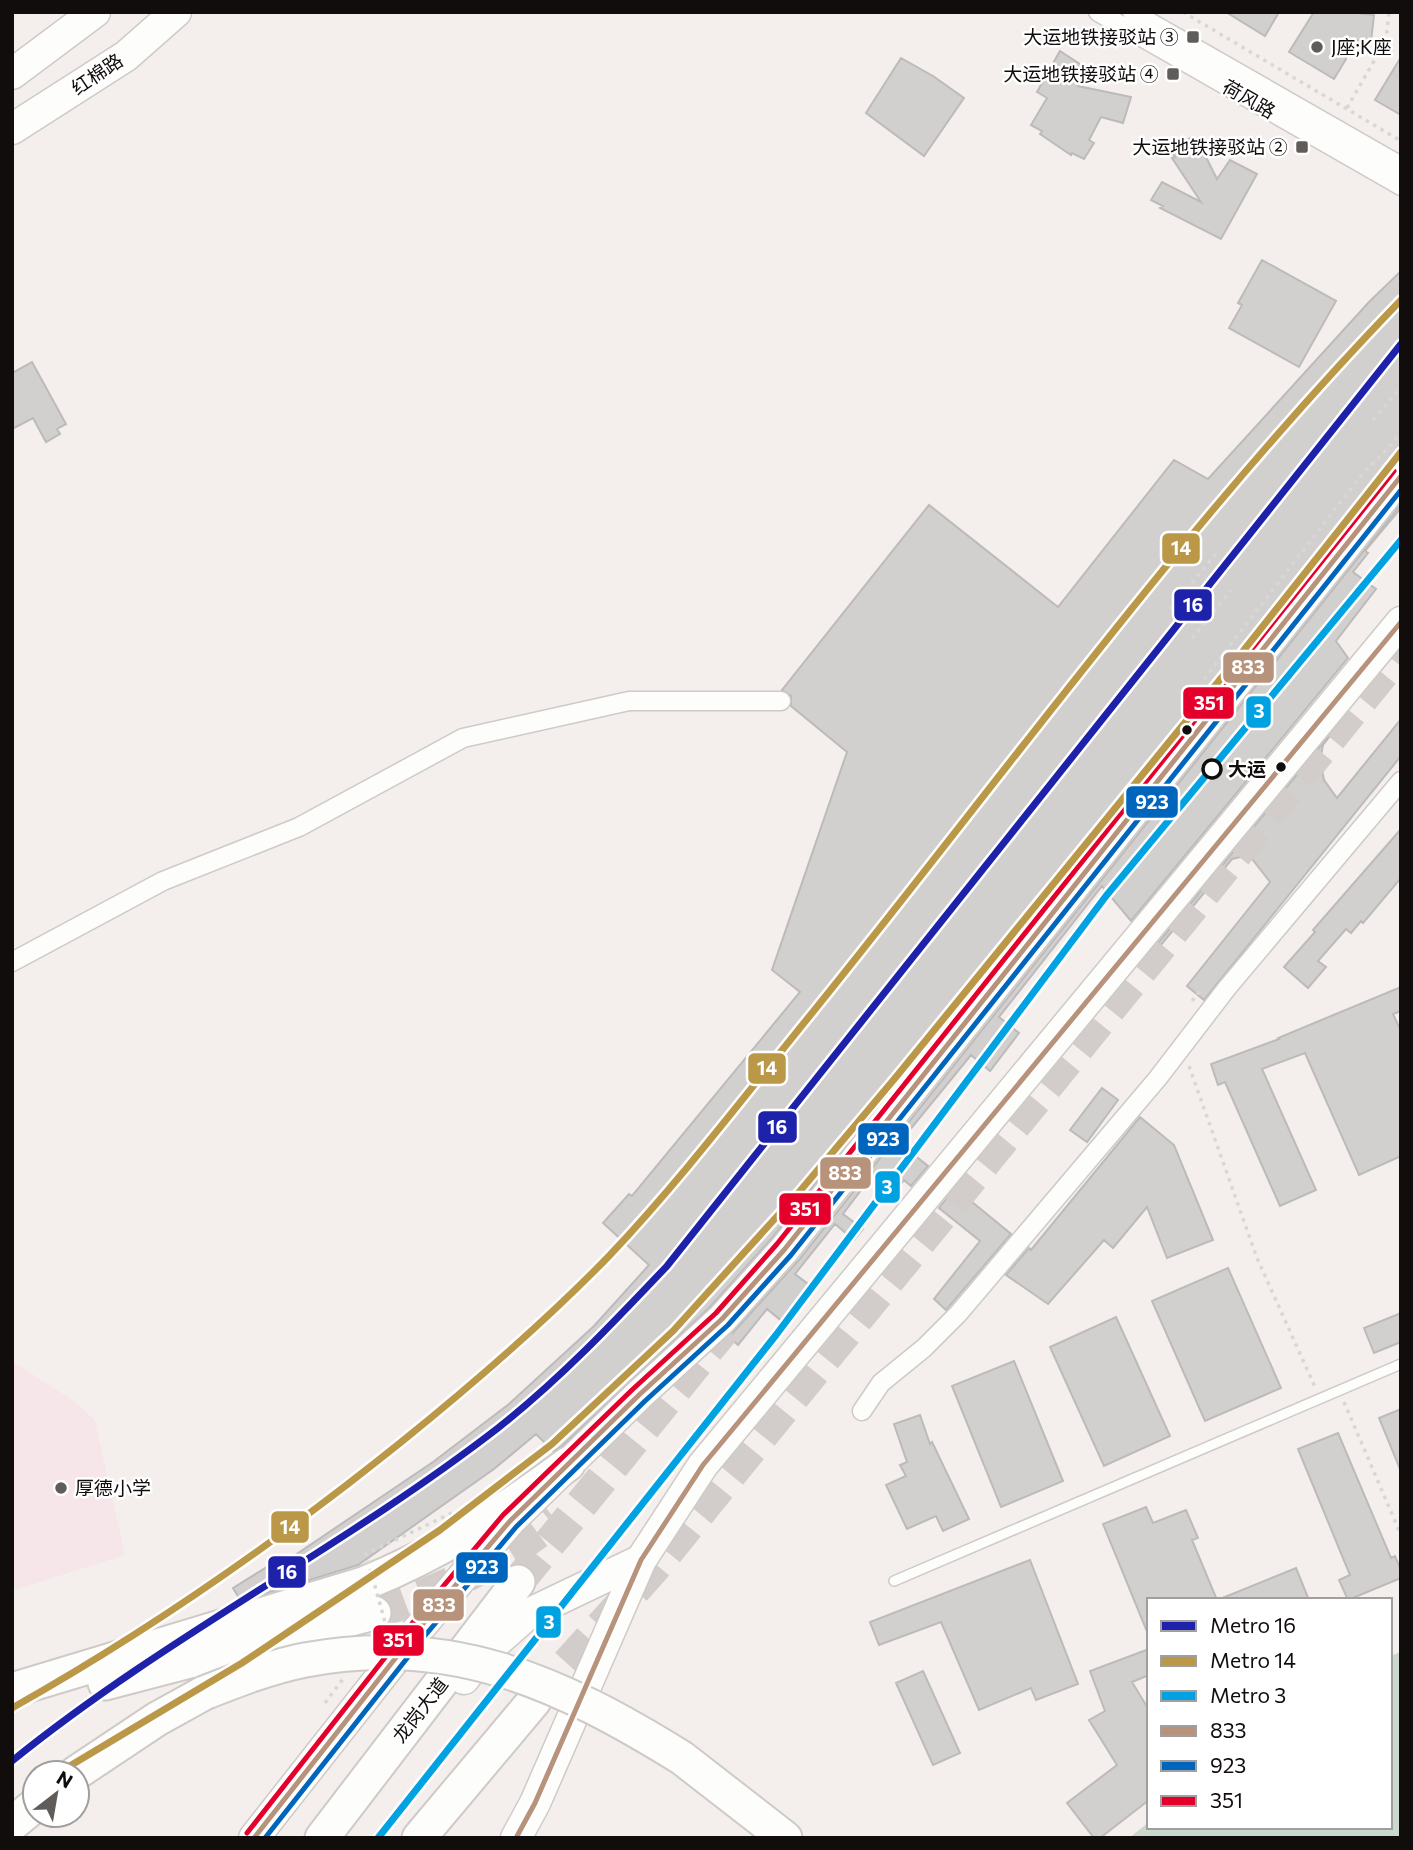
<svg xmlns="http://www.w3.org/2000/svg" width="1413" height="1850" viewBox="0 0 1413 1850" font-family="Commissioner,'Noto Sans SC',sans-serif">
  <rect width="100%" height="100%" fill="#f4efec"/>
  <!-- education -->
  <path fill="#f6e6e9" d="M12,1361L78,1404L95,1421L125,1555L12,1591Z"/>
  <!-- green -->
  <path fill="#cad8cd" d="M1401,1652V1838H1129L1149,1822V1827H1390V1656Z"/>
  <!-- building -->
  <path fill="#d2d0cf" stroke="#bcbaba" stroke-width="2" d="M1226,12H1279L1265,36Z
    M1314,12H1349L1374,15L1371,42L1340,38L1346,59L1334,79L1289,52Z
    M1060,51L1086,68L1083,72L1086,74L1078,86L1131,97L1123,123L1101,117L1089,140L1094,143L1084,159L1072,153L1071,155L1040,134L1042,131L1031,125L1047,98L1037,92Z
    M1401,57V115L1375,100Z
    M901,58L933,76L964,98L924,156L866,113Z
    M1192,137L1197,139L1217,179L1230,160L1257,174L1221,239L1160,208L1163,206L1151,200L1162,182L1201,202L1172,158L1175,157L1170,150Z
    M1262,260L1336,301L1299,367L1229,328L1242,305L1238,303Z
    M1401,271V459L1394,460L1387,465L771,1239L710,1307L561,1447L553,1451L536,1434L494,1469L358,1565L241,1601L233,1588L267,1567L270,1572L433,1462L509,1404L594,1326L649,1265L603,1223L629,1194L632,1196L800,992L772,970L847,752L791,706V696L782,690L929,505L1058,607L1174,460L1208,479L1369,302Z
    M32,362L66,424L57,429L60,434L46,442L33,418L12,429V373Z
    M1401,504V508L1365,551L1368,553L1353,572L1376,589L1336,641L1348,658L1131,921L1102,886L999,1017L1019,1033L990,1071L971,1055L899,1143L928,1166L911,1186L904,1180L895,1191L874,1173L843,1214L863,1229L854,1240L835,1224L795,1274L812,1287L784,1323L767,1309L738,1345L729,1337L798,1261Z
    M1348,713L1323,745L1320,760L1324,780L1337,798L1401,719V756L1204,1000L1187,986L1270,882L1249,855L1232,859L1156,951L1153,949Z
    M1401,829V878L1363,923L1361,921L1351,933L1346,929L1318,961L1326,967L1308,988L1284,967L1315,932L1313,930Z
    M1401,987V1011L1393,1014L1401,1031V1156L1359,1175L1305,1053L1262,1069L1316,1190L1280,1206L1225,1082L1218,1085L1211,1064L1279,1039L1278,1038Z
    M1102,1088L1118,1100L1087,1142L1070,1130Z
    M1140,1117L1174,1145L1213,1240L1167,1258L1147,1207L1113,1248L1104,1240L1048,1304L1006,1275L1029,1248L1031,1250Z
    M955,1188L1011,1234L946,1310L934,1299L980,1241L939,1208Z
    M1228,1268L1281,1388L1205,1421L1152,1301Z
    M1401,1313V1342L1374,1353L1364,1328Z
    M1116,1317L1170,1436L1104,1466L1050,1347Z
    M1014,1361L1063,1481L1001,1507L952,1386Z
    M1401,1409V1469H1400L1379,1418Z
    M920,1415L930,1444L932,1442L969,1519L943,1531L936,1516L907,1529L886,1485L906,1476L900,1465L907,1462L894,1424Z
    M1338,1433L1391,1558L1395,1556L1401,1570V1578L1348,1600L1339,1580L1350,1575L1298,1449Z
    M1146,1507L1153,1523L1186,1510L1198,1538L1192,1540L1217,1600H1149L1148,1634L1103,1524Z
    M1030,1560L1078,1684L1036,1700L1031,1688L979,1710L941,1622L879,1645L870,1622Z
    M1296,1568L1309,1600H1220V1599Z
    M1149,1649V1675L1132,1682L1149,1710V1800L1100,1838H1094L1067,1803L1117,1765L1089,1720L1105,1711L1090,1671Z
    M923,1671L960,1753L933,1765L896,1683Z"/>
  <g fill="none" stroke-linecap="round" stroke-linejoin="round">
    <!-- highway-tunnel -->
    <path stroke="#d2cdca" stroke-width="33" stroke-dasharray="33 17" stroke-linecap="butt" d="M518,1582L725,1328
      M374,1613C435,1594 505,1561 555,1519
      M534,1701L653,1569L1401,651"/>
    <!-- lane casing -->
    <g stroke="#cecac8" stroke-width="12">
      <path id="lane" d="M894,1581L1401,1364"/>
    </g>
    <!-- street casing -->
    <g stroke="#cecac8" stroke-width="21">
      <path id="street" d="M1098,12L1401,186
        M1132,12L1401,166
        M12,962L163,881L299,827L463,738L629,701H781
        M862,1411L881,1383L924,1348L958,1314L1158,1078L1227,988L1401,781"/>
    </g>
    <!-- primary casing -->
    <g stroke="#cecac8" stroke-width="33">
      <path id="primary" d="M12,74L95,12
        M12,129L126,56L176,12
        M464,1679L484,1653L528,1614L641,1560
        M254,1838L416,1632L510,1521L639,1395L722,1319L784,1250L1401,476
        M516,1838L535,1803L641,1560L703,1465L1401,622"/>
    </g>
    <!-- highway casing -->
    <g stroke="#cecac8" stroke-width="37">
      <path id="highway" d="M105,1683L374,1613
        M12,1690L363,1584C438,1554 504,1512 568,1464
        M682,1758L785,1838
        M76,1773L157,1719L204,1693
        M12,1824L35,1805
        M322,1838L518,1582
        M419,1838L534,1701"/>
    </g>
    <!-- path -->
    <path stroke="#d9d7d6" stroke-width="3.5" stroke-dasharray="3.5 5" stroke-linecap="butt" d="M1183,12L1401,141
      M1347,108L1386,40L1389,12
      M1373,420L1401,387
      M1330,426L1385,361
      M1170,609L1219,550
      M1192,638L1231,590
      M1204,679L1359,478C1374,460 1390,450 1401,430
      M1192,1001L1203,987
      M1189,1066L1257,1258L1315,1387
      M1344,1402L1401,1535
      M1390,1727L1401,1732"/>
    <!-- lane -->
    <use href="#lane" stroke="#fdfdfc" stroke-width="9"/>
    <!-- street -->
    <use href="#street" stroke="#fdfdfc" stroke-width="18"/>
    <!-- primary -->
    <use href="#primary" stroke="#fdfdfc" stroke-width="30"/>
    <!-- highway -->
    <use href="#highway" stroke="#fdfdfc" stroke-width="33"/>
    <!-- highway-bridge casing -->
    <g stroke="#cecac8" stroke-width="37" stroke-linecap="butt">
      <path id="highway-bridge" d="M204,1693C237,1680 270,1667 305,1660C451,1632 561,1683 682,1758"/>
    </g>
    <!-- path-bridge -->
    <path stroke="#d9d7d6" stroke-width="3.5" stroke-dasharray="3.5 5" stroke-linecap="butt" d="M380,1628L385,1622L366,1554L456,1511
      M325,1703L343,1679"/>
    <!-- highway-bridge -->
    <use href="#highway-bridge" stroke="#fdfdfc" stroke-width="33"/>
    <!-- bus-1 casing -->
    <g stroke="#fff" stroke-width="10">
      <path id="bus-1" d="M254,1838L416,1632L510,1521L639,1395L722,1319L784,1250L1401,476
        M516,1838L535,1803L641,1560L703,1465L1401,622"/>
    </g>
    <!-- bus-2 casing -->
    <g stroke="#fff" stroke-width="10">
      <path id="bus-2" d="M265,1838L423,1638L516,1527L645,1401L728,1325L791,1255L1401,490"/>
    </g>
    <!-- bus-3 casing -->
    <g stroke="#fff" stroke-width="10">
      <path id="bus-3" d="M247,1833L409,1627L503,1515L633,1389L716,1313L777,1244L1394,471"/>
    </g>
    <!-- bus-1 -->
    <use href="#bus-1" stroke="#b8937b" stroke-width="5"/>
    <!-- bus-2 -->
    <use href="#bus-2" stroke="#0065bd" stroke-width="5"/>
    <!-- bus-3 -->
    <use href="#bus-3" stroke="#e4002b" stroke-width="5"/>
    <!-- metro-1 casing -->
    <g stroke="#fff" stroke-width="12">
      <path id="metro-1" d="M12,1761C165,1637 343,1548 498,1428C560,1379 613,1323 667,1266L1401,344"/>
    </g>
    <!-- metro-2 casing -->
    <g stroke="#fff" stroke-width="12">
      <path id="metro-2" d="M12,1708C149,1631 278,1541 400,1443C473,1384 544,1323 609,1256C680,1181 743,1098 808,1018C1003,777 1185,523 1401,300
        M58,1773L242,1663L440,1530L552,1444L673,1331L800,1191L896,1077L1240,655L1401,452"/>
    </g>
    <!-- metro-3 casing -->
    <g stroke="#fff" stroke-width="12">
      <path id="metro-3" d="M378,1838L776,1335L1106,896L1401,540"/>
    </g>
    <!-- metro-1 -->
    <use href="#metro-1" stroke="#1e22aa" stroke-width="7"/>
    <!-- metro-2 -->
    <use href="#metro-2" stroke="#ba9848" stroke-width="7"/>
    <!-- metro-3 -->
    <use href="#metro-3" stroke="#00a2e1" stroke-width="7"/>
  </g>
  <!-- markers -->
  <g fill="#605c5a" stroke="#fff" stroke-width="2.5">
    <rect x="1186" y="30" width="14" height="14" rx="3.5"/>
    <circle cx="1317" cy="47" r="7"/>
    <rect x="1166" y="67" width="14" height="14" rx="3.5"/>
    <rect x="1295" y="140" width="14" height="14" rx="3.5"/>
    <circle cx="61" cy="1488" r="7"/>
  </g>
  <g fill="#110d0c" stroke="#fff" stroke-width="2.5">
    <circle cx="1187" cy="730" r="6"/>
    <circle cx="1281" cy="767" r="6"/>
  </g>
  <circle fill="#fff" stroke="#110d0c" stroke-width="3.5" cx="1212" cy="769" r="9"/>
  <g text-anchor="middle" stroke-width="5" stroke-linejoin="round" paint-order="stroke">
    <!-- poi labels -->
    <g font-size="19" fill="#110d0c" stroke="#fff" text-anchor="end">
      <text x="1179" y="44">大运地铁接驳站 ③</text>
      <text x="1331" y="54" text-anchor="start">J座;K座</text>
      <text x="1159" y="81">大运地铁接驳站 ④</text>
      <text x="1288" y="154">大运地铁接驳站 ②</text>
      <text x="75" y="1495" text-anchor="start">厚德小学</text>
    </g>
    <!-- street labels -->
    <g font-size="19" fill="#110d0c" stroke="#fff">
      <text transform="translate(97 74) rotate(-34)" y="7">红棉路</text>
      <text transform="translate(1249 99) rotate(30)" y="7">荷风路</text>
      <text transform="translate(420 1710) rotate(-52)" y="7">龙岗大道</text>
    </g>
    <!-- stop labels -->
    <g font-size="19" font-weight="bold" fill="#110d0c" stroke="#fff" text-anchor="start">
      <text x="1228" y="776">大运</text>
    </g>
  </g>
  <g stroke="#fff" stroke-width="2.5">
    <rect x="1161" y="532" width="40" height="33" rx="7" fill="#ba9848"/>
    <rect x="1173" y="588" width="40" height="34" rx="7" fill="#1e22aa"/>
    <rect x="1222" y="651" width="53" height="33" rx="7" fill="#b8937b"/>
    <rect x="1182" y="686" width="53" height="34" rx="7" fill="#e4002b"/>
    <rect x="1245" y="695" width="27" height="34" rx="7" fill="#00a2e1"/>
    <rect x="1125" y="785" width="54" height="34" rx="7" fill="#0065bd"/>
    <rect x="747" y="1052" width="40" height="33" rx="7" fill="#ba9848"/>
    <rect x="757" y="1110" width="41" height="34" rx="7" fill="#1e22aa"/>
    <rect x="857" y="1122" width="53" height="34" rx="7" fill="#0065bd"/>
    <rect x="819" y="1156" width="53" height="34" rx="7" fill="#b8937b"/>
    <rect x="874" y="1170" width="27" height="34" rx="7" fill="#00a2e1"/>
    <rect x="778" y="1192" width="54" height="34" rx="7" fill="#e4002b"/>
    <rect x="270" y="1510" width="40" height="34" rx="7" fill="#ba9848"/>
    <rect x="455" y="1551" width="54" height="33" rx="7" fill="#0065bd"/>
    <rect x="267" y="1555" width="40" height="34" rx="7" fill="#1e22aa"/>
    <rect x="412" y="1588" width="53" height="34" rx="7" fill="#b8937b"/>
    <rect x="535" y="1605" width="27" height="34" rx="7" fill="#00a2e1"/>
    <rect x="372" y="1624" width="53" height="33" rx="7" fill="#e4002b"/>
  </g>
  <g font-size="19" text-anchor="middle" font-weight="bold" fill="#fff">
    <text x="1181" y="555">14</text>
    <text x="1193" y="612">16</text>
    <text x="1248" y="674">833</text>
    <text x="1209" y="710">351</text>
    <text x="1259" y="718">3</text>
    <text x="1152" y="809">923</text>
    <text x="767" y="1075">14</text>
    <text x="777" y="1134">16</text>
    <text x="883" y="1146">923</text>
    <text x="845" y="1180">833</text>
    <text x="887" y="1194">3</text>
    <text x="805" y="1216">351</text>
    <text x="290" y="1534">14</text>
    <text x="482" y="1574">923</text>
    <text x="287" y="1579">16</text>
    <text x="439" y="1612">833</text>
    <text x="549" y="1629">3</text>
    <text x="398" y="1647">351</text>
  </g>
  <!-- border -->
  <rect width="1413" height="1850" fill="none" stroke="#110d0c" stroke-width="28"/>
  <!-- legend -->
  <rect x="1147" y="1598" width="245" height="231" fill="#ffffff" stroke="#a09e9e" stroke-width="2"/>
  <rect x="1161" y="1621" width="35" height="10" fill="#1e22aa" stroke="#a09e9e" stroke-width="2"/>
  <text x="1210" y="1633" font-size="21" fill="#110d0c">Metro 16</text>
  <rect x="1161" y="1656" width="35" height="10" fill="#ba9848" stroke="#a09e9e" stroke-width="2"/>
  <text x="1210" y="1668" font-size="21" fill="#110d0c">Metro 14</text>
  <rect x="1161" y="1691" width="35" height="10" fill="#00a2e1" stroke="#a09e9e" stroke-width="2"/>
  <text x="1210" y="1703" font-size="21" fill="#110d0c">Metro 3</text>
  <rect x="1161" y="1726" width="35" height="10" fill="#b8937b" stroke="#a09e9e" stroke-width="2"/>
  <text x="1210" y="1738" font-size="21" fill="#110d0c">833</text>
  <rect x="1161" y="1761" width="35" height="10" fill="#0065bd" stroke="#a09e9e" stroke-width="2"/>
  <text x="1210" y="1773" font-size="21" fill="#110d0c">923</text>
  <rect x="1161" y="1796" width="35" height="10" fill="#e4002b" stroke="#a09e9e" stroke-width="2"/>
  <text x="1210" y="1808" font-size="21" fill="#110d0c">351</text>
  <!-- north arrow -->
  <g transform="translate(56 1794) rotate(31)"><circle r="33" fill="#ffffff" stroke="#a09e9e" stroke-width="2"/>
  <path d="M0-5L12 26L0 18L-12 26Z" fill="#605c5a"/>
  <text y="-10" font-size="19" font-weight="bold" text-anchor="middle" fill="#110d0c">N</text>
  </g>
</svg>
